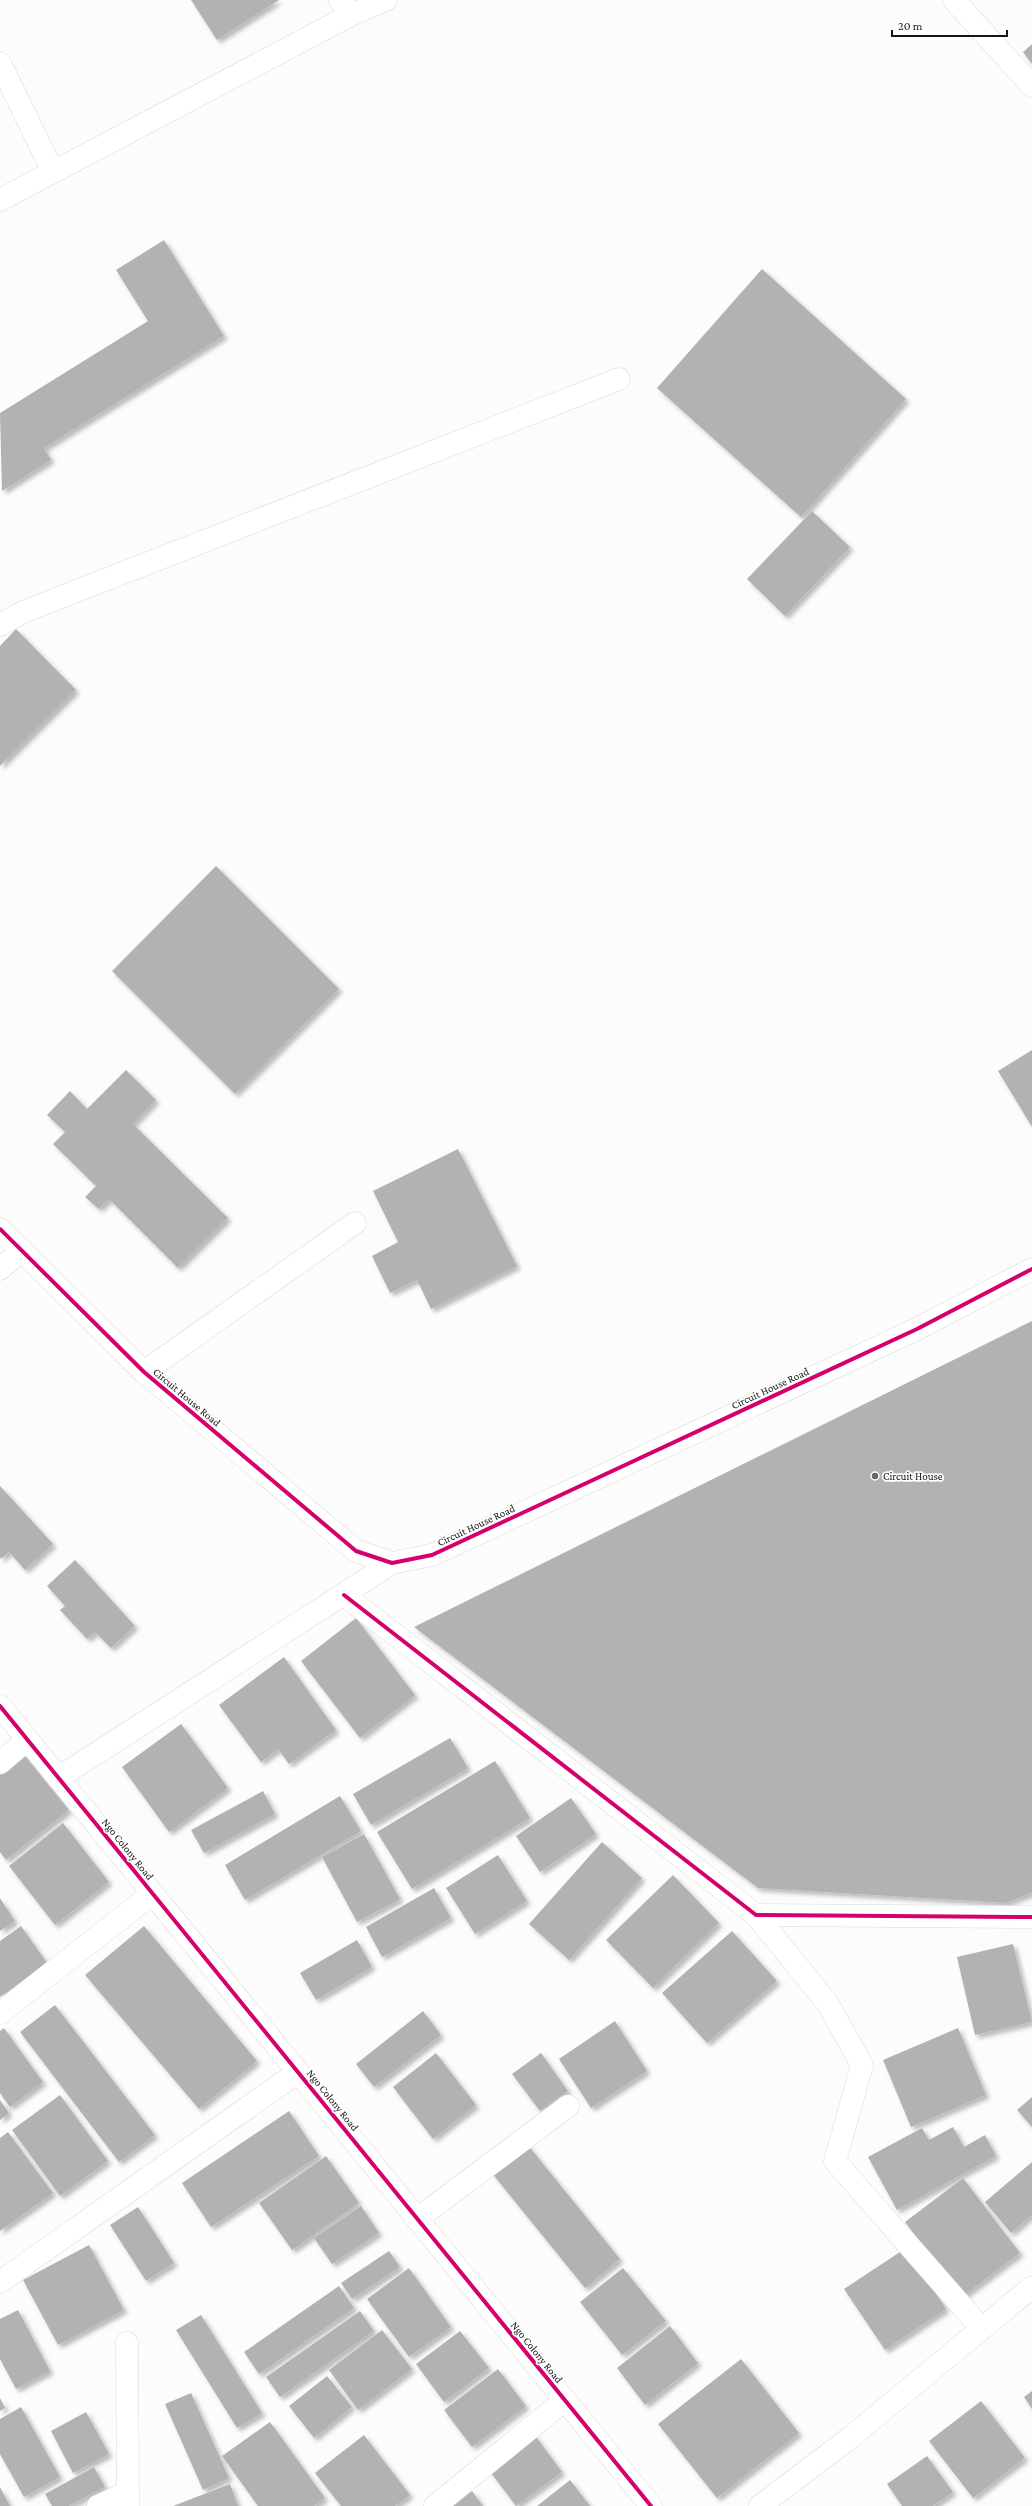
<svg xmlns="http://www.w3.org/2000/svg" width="1032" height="2506" viewBox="0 0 1032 2506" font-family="'Crimson Pro',serif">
  <defs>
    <filter id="shadow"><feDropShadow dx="3.5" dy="3.5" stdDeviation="2" flood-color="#0004"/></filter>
  </defs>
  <rect width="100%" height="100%" fill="#fdfcfd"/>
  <!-- building -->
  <path fill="#b3b2b3" filter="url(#shadow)" d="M191,0H279L217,40Z
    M1032,44V64L1023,52Z
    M164,240L224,336L44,448L51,460L2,491L0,413L148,321L116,270Z
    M762,269L906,399L801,517L657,388Z
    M812,511L850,547L785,616L747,579Z
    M16,629L76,690L0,766V646Z
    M216,866L339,989L235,1094L112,971Z
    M1032,1050V1127L998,1071Z
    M126,1070L156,1100L133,1124L228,1218L178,1268L109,1199L99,1209L85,1197L96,1186L53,1144L65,1132L47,1115L70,1091L87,1109Z
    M458,1149L517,1266L431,1309L417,1280L390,1293L372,1256L398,1242L373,1191Z
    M1032,1321V1893L1006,1903L758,1888L414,1627Z
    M0,1486L53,1544L25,1570L9,1552L1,1559L0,1557Z
    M75,1560L135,1626L111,1648L95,1632L87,1639L60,1610L65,1606L47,1586Z
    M356,1618L415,1695L360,1738L301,1661Z
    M284,1657L336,1730L289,1764L278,1749L261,1762L219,1705Z
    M181,1724L228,1788L169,1832L122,1767Z
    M450,1738L468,1768L371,1825L353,1794Z
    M21,1751L69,1810L6,1860L0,1852V1767Z
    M495,1761L530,1818L412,1889L377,1832Z
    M263,1791L275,1814L204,1853L191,1830Z
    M340,1796L361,1831L245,1900L225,1865Z
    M571,1798L596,1834L540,1872L516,1836Z
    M63,1823L109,1882L55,1925L9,1866Z
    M364,1834L400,1899L357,1922L322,1857Z
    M602,1842L642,1878L569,1960L529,1924Z
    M498,1855L527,1901L475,1934L446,1888Z
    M673,1875L719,1923L653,1988L606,1940Z
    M434,1888L451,1918L382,1957L366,1927Z
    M0,1898L15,1921L0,1931Z
    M21,1926L47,1963L0,1997V1941Z
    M144,1926L257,2061L199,2109L85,1975Z
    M732,1931L777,1981L707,2043L662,1993Z
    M357,1940L372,1967L316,2000L300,1973Z
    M1013,1944L1032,2022L975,2035L957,1957Z
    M55,2005L155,2135L119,2162L20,2032Z
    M423,2011L441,2035L374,2087L356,2064Z
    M615,2021L647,2071L591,2108L559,2059Z
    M4,2028L43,2082L10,2107L0,2093V2031Z
    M958,2028L986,2095L911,2127L883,2060Z
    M436,2053L476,2105L433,2139L393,2087Z
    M541,2053L568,2091L540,2111L512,2074Z
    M60,2095L108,2161L60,2196L12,2130Z
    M1032,2097V2127L1017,2110Z
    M0,2100L9,2113L0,2120Z
    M289,2111L319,2156L211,2227L182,2183Z
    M953,2127L964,2147L985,2135L996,2156L897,2210L868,2157L922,2128L929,2140Z
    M8,2132L53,2193L0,2231V2138Z
    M527,2144L620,2259L585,2288L491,2172Z
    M326,2156L359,2203L292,2250L259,2203Z
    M1032,2162V2215L1011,2233L985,2202Z
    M963,2178L1020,2253L962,2297L905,2222Z
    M361,2206L379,2233L332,2264L314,2238Z
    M138,2207L174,2263L146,2281L110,2225Z
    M89,2245L124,2310L58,2345L23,2280Z
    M906,2248L946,2309L885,2350L844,2289Z
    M389,2251L400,2267L352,2299L341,2283Z
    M409,2268L451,2327L409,2357L367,2299Z
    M623,2268L666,2321L622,2355L580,2302Z
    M339,2286L354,2308L259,2374L244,2352Z
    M18,2310L50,2371L16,2389L0,2359V2319Z
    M360,2311L374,2331L280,2397L266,2377Z
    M201,2315L262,2413L237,2428L176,2330Z
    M670,2326L698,2363L645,2405L617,2368Z
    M382,2330L412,2369L358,2410L329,2370Z
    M460,2331L489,2368L444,2402L416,2364Z
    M741,2359L799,2433L717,2498L658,2424Z
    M498,2369L526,2406L472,2447L444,2410Z
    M327,2376L352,2407L314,2438L289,2406Z
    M1032,2391V2409L1024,2397Z
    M191,2393L229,2478L203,2490L165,2404Z
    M0,2398L5,2408L0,2411Z
    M981,2401L1025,2458L973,2498L929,2441Z
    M21,2407L60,2477L24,2497L0,2454V2419Z
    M86,2412L109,2454L73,2473L51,2431Z
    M270,2422L325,2498L314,2506H258L222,2456Z
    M534,2434L562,2472L516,2506L488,2469Z
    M364,2435L410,2495L395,2506H341L315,2473Z
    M927,2456L953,2492L933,2506H902L887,2484Z
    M94,2467L105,2487L69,2506H52L45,2494Z
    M570,2480L590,2506H537Z
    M230,2484L238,2506H173Z
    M0,2487L10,2506H0Z
    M472,2491L483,2506H453Z"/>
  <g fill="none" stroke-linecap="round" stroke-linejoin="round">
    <!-- minor casing -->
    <g stroke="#dad9da" stroke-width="23">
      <path id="minor" d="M340,0L351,15
        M954,0L1032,86
        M0,63L53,172
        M0,200L351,15L386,0
        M0,625L23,612L619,379
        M0,1269L22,1250
        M144,1372L355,1223
        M344,1595L756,1915L1032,1917
        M0,1763L27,1740
        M756,1915L828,2004L862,2065L835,2161L982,2329
        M0,2013L152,1894
        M417,2219L568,2106
        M0,2282L298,2072
        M127,2343L128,2506
        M98,2506L126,2493
        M435,2506L565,2400
        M760,2506L851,2437L1032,2287"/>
    </g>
    <!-- tertiary casing -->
    <g stroke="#dad9da" stroke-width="23">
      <path id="tertiary" d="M0,1229L144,1372L356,1551L392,1563L432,1555L917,1329L1032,1269
        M0,1706L651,2506
        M58,1778L392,1563"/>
    </g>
    <!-- minor -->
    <use href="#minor" stroke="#fff" stroke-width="22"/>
    <!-- tertiary -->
    <use href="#tertiary" stroke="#fff" stroke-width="22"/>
    <!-- cycleway casing -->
    <g stroke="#fff" stroke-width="6">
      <path id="cycleway" d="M0,1229L144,1372L356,1551L392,1563L432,1555L917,1329L1032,1269
        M344,1595L756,1915L1032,1917
        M0,1706L651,2506"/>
    </g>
    <!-- cycleway -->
    <use href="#cycleway" stroke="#d6006c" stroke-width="4"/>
  </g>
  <!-- markers -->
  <circle fill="#686668" stroke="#fff" stroke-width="1.5" cx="875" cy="1476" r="4"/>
  <g text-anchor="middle" stroke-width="3.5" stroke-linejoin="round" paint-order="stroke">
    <!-- street labels -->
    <g font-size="11" fill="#171617" stroke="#fff">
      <text transform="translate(770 1388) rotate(-25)" y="4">Circuit House Road</text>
      <text transform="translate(187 1397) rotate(40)" y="4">Circuit House Road</text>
      <text transform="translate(476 1525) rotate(-25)" y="4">Circuit House Road</text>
      <text transform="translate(128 1849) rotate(51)" y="4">Ngo Colony Road</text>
      <text transform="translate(333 2100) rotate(51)" y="4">Ngo Colony Road</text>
      <text transform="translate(537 2352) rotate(51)" y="4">Ngo Colony Road</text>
    </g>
    <!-- poi labels -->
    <g font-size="11" fill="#171617" stroke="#fff" text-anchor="start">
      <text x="883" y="1480">Circuit House</text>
    </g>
  </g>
  <!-- scale -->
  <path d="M892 30v6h115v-6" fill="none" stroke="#171617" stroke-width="2"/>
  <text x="898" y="30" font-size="12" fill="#171617" stroke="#ffffff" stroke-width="3" paint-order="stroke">20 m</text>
</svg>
